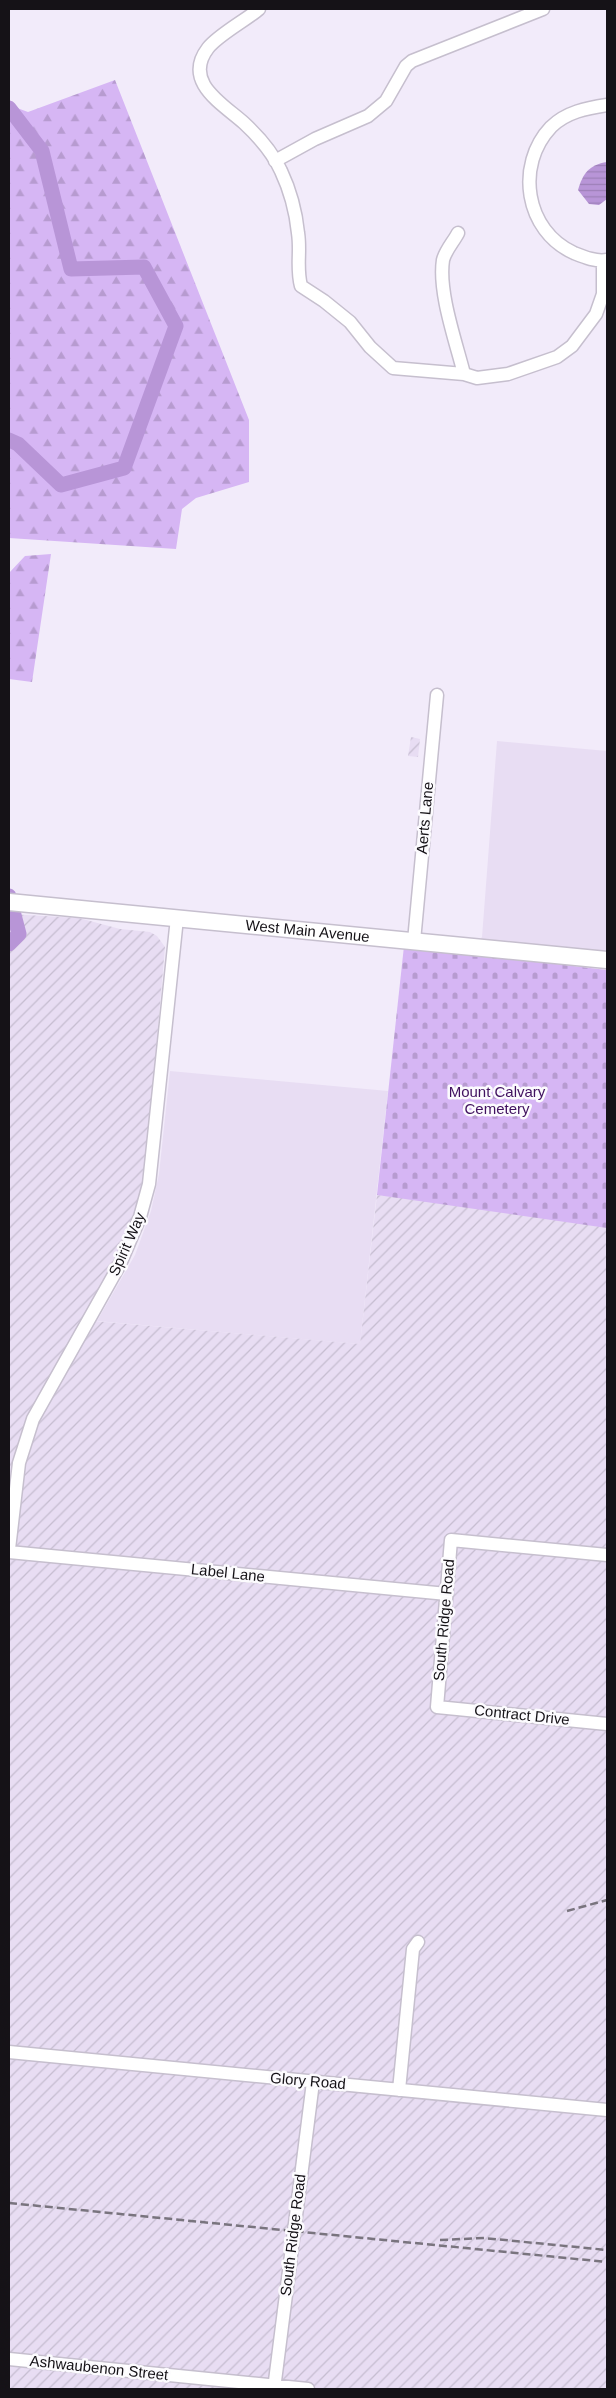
<svg xmlns="http://www.w3.org/2000/svg" width="616" height="2398" viewBox="0 0 616 2398" font-family="Helvetica,sans-serif">
  <defs>
    <pattern id="industrial-furrows" width="10" height="10" patternUnits="userSpaceOnUse" patternTransform="scale(1.25)"><rect width="10" height="10" fill="#e8ddf3"/><path d="M-1 1l2-2M0 10L10 0M9 11l2-2" fill="none" stroke="#c6bdd0"/></pattern>
    <pattern id="forest-firs" width="22" height="20" patternUnits="userSpaceOnUse" patternTransform="scale(1.25)"><rect width="22" height="20" fill="#d6b6f4"/><path d="M5 1l3.5 6h-7zM16 11l3.5 6h-7z" fill="#b79bd0"/></pattern>
    <pattern id="cemetery-stones" width="16" height="16" patternUnits="userSpaceOnUse" patternTransform="scale(1.25)"><rect width="16" height="16" fill="#d6b6f4"/><path d="M2 7V4a2 2 0 0 1 4 0v3zM10 15v-3a2 2 0 0 1 4 0v3z" fill="#b79bd0"/></pattern>
    <pattern id="water-rules" width="6" height="5" patternUnits="userSpaceOnUse" patternTransform="scale(1.25)"><rect width="6" height="5" fill="#b895d7"/><path d="M0 2.5h6" fill="none" stroke="#9d7fb8"/></pattern>
  </defs>
  <rect width="100%" height="100%" fill="#f2ebfa"/>
  <!-- built -->
  <path fill="#e8ddf3" d="M497,741L607,751V960L473,947L482,937Z
    M170,1071L388,1091L360,1344L97,1321L135,1255L151,1211L159,1174Z"/>
  <!-- industrial -->
  <path fill="url(#industrial-furrows)" d="M411,737L420,739L418,757L408,756Z
    M9,914L79,918L120,929L150,932L157,936L165,947L148,1141L140,1195L135,1216L120,1251L82,1320L360,1344L377,1195L607,1220V2389H9Z"/>
  <!-- forest -->
  <path fill="url(#forest-firs)" d="M115,80L249,420V482L196,498L182,509L176,549L9,538V105L28,112Z
    M51,554L32,682L9,679V573L25,556Z"/>
  <!-- cemetery -->
  <path fill="url(#cemetery-stones)" d="M404,946L607,970V1228L377,1195Z"/>
  <!-- water -->
  <path fill="url(#water-rules)" d="M607,162V199L599,205L589,204L578,190C583,173 589,165 607,162Z"/>
  <g fill="none" stroke-linecap="round" stroke-linejoin="round">
    <!-- river -->
    <path stroke="#b895d7" stroke-width="15" d="M9,108L42,151L71,269L144,267L176,326L124,468L61,485L18,444L9,440
      M9,896L19,934L9,944"/>
    <!-- minor casing -->
    <g stroke="#c6bfce" stroke-width="15">
      <path id="minor" d="M259,9C246,20 218,35 208,48C182,82 223,104 244,123C258,136 273,153 281,171C290,190 296,213 298,233C301,252 296,267 301,286L324,301L350,322L370,347L393,368L464,374L477,378L508,374L557,357L572,346L596,314L603,294V261
        M607,105C587,108 566,112 551,127C515,165 525,231 574,253C584,257 596,262 607,260
        M275,161L315,139L368,116L386,101L406,66L412,61L543,9
        M458,233C454,241 445,251 443,260C438,292 456,342 464,374
        M414,941L437,695
        M9,1549L19,1463L33,1419L120,1264L140,1217L149,1184L177,918
        M9,1552L447,1594
        M607,1555L451,1540L437,1707L607,1724
        M9,2052L607,2110
        M399,2090L413,1949L418,1942
        M9,2359L308,2389
        M274,2389L313,2082"/>
    </g>
    <!-- major casing -->
    <g stroke="#c6bfce" stroke-width="19">
      <g id="major">
        <path id="s1" d="M9,902L607,960"/>
      </g>
    </g>
    <!-- minor -->
    <use href="#minor" stroke="#fff" stroke-width="12"/>
    <!-- major -->
    <use href="#major" stroke="#fff" stroke-width="16"/>
    <!-- rail -->
    <path stroke="#79747e" stroke-width="2.5" stroke-dasharray="8 4" stroke-linecap="butt" d="M567,1911L607,1900
      M9,2203L607,2262
      M440,2240L484,2238L607,2250"/>
  </g>
  <g text-anchor="middle" stroke-width="5" stroke-linejoin="round" paint-order="stroke">
    <!-- street labels -->
    <g font-size="15" fill="#151217" stroke="#fcfbfe">
      <text transform="translate(425 818) rotate(-85)" y="5">Aerts Lane</text>
      <text dy="5" stroke="none"><textPath href="#s1" startOffset="300">West Main Avenue</textPath></text>
      <text transform="translate(127 1244) rotate(-66)" y="5">Spirit Way</text>
      <text transform="translate(228 1573) rotate(6)" y="5">Label Lane</text>
      <text transform="translate(444 1620) rotate(-85)" y="5">South Ridge Road</text>
      <text transform="translate(522 1715) rotate(6)" y="5">Contract Drive</text>
      <text transform="translate(308 2081) rotate(5)" y="5">Glory Road</text>
      <text transform="translate(293 2235) rotate(-83)" y="5">South Ridge Road</text>
      <text transform="translate(99 2368) rotate(6)" y="5">Ashwaubenon Street</text>
    </g>
    <!-- park labels -->
    <g font-size="15" fill="#40115f" stroke="#fcfbfe">
      <text x="497" y="1097">Mount Calvary<tspan x="497" dy="17">Cemetery</tspan></text>
    </g>
  </g>
  <!-- border -->
  <rect width="616" height="2398" fill="none" stroke="#151217" stroke-width="20"/>
</svg>
